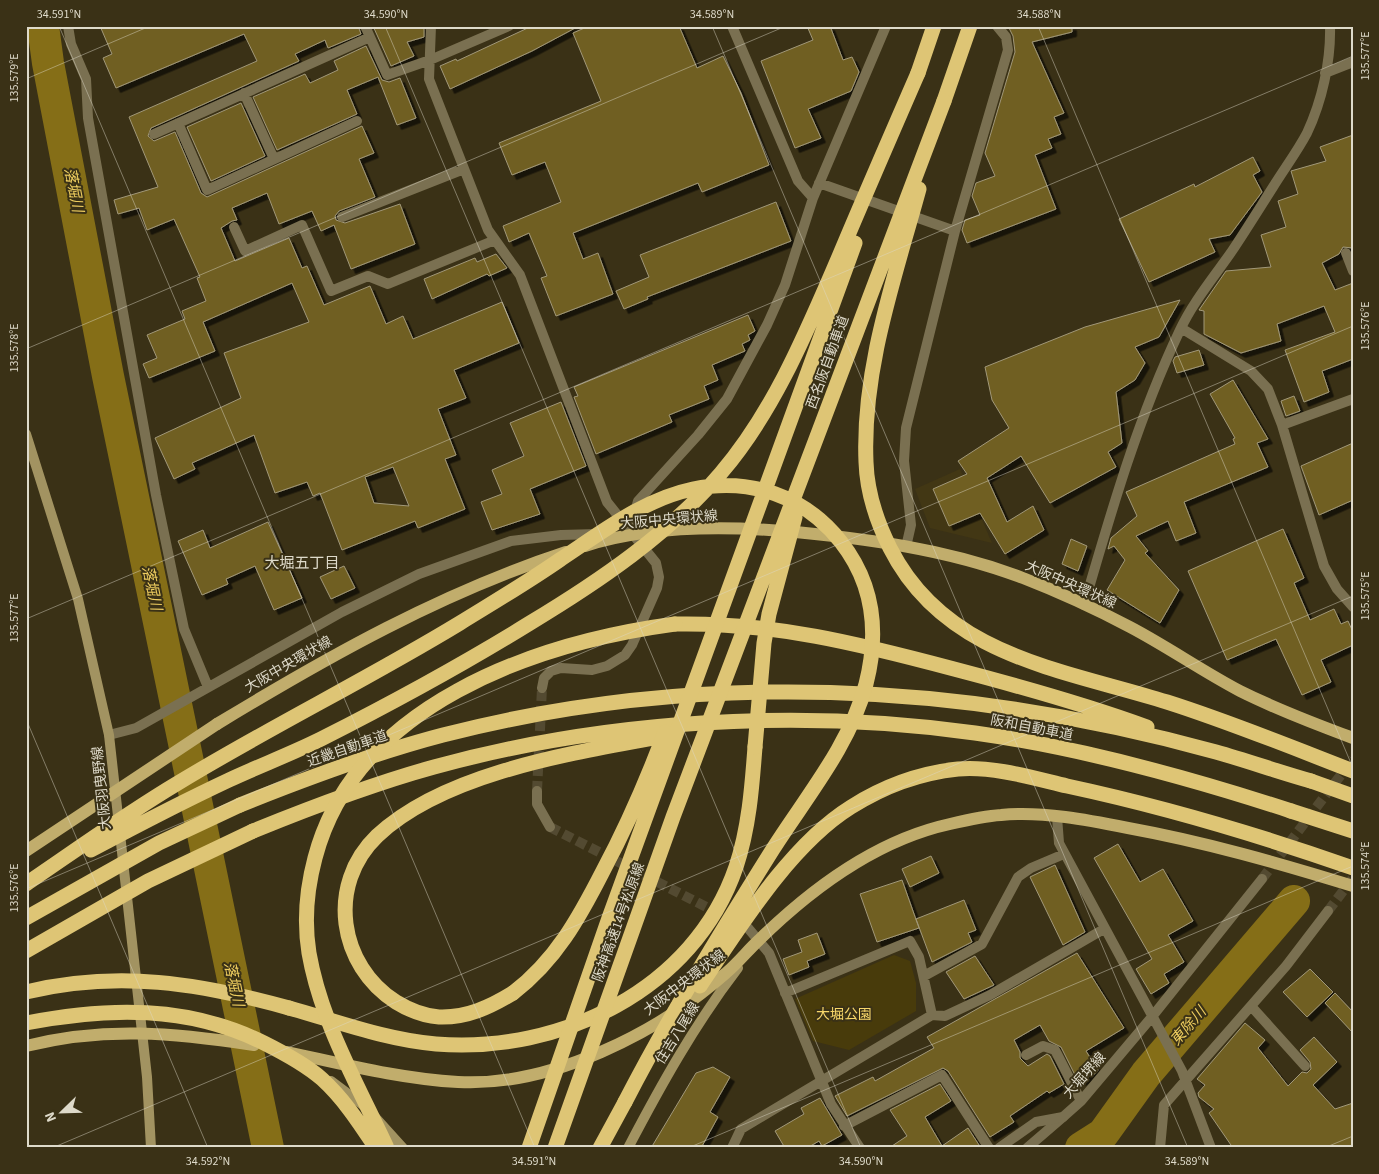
<svg xmlns="http://www.w3.org/2000/svg" width="1379" height="1174" viewBox="0 0 1379 1174" font-family="'Source Sans 3','Noto Sans JP',sans-serif">
  <defs>
    <filter id="shadow"><feDropShadow dx="4.5" dy="4.5" stdDeviation="0" flood-color="#0009"/></filter>
  </defs>
  <rect width="100%" height="100%" fill="#3a3116"/>
  <!-- built -->
  <path fill="#423714" d="M960,469L992,543L930,528L915,489Z"/>
  <!-- green -->
  <path fill="#483b0b" d="M894,955L910,961L916,983V1011L849,1050L813,1041L795,999Z"/>
  <g fill="none" stroke-linecap="round" stroke-linejoin="round">
    <!-- river -->
    <path stroke="#856e17" stroke-width="32" d="M43,26L48,63L108,376L268,1148
      M1081,1148L1103,1134L1146,1074L1294,901"/>
  </g>
  <!-- building -->
  <path fill="#705e21" stroke="#a19879" fill-rule="evenodd" filter="url(#shadow)" d="M100,26H358L361,34L328,48L325,40L295,54L299,61L151,128L148,136L154,141L175,132L201,193L207,197L362,126L374,153L359,159L375,197L339,211L335,216L336,220L345,223L400,204L415,244L351,269L334,225L321,231L312,211L279,224L267,193L232,208L237,220L232,221L221,228L235,261L289,238L302,268L307,266L324,305L370,286L386,324L403,316L413,339L502,302L519,343L454,370L466,398L438,409L456,455L445,459L465,509L418,528L415,521L342,550L320,493L313,496L307,482L275,493L254,435L192,463L195,469L174,479L155,438L241,398L224,353L309,322L292,283L203,322L215,351L149,378L143,364L157,358L147,335L185,319L182,311L206,301L197,278L200,277L174,219L147,230L139,208L118,214L114,200L158,187L129,117L257,61L244,34L116,88L103,58L112,54ZM393,467L409,506L374,503L365,477Z
    M373,26H424V37L407,42L414,56L391,66Z
    M532,26H579L532,51L450,89L440,66L456,59L457,61Z
    M589,26H679L697,68L723,56L741,93L769,165L702,192L698,183L573,233L583,259L598,253L613,294L556,316L541,278L547,276L529,233L509,242L503,226L561,202L545,162L512,175L499,143L601,101L573,33Z
    M807,26H830L843,60L852,57L859,72L851,91L808,109L821,138L795,148L761,61L813,40Z
    M1008,26H1072V32L1032,42L1064,113L1054,117L1061,134L1048,139L1052,148L1035,155L1056,209L967,243L962,230L965,220L980,215L972,196L976,183L995,176L985,153L1015,52L1013,36Z
    M366,46L382,80L389,82L400,78L416,118L397,125L378,77L347,90L357,114L277,150L253,97L305,74L310,83L338,70L334,61Z
    M241,103L265,156L211,181L187,127Z
    M1353,135V248L1343,247L1339,254L1322,263L1335,290L1353,283V359L1322,371L1329,392L1304,402L1285,350L1335,332L1324,306L1277,324L1281,341L1241,353L1204,334V311L1199,310L1226,271L1271,267L1261,235L1286,227L1278,201L1298,194L1291,171L1326,161L1320,147Z
    M1253,157L1260,171L1253,175L1262,192L1230,235L1209,239L1215,252L1149,282L1119,219L1194,184L1195,187Z
    M776,202L791,241L647,297L648,299L624,309L616,291L649,277L640,255Z
    M496,254L507,268L489,276L487,274L432,299L424,279L475,258L477,262Z
    M1180,300L1159,337L1135,347L1145,363L1135,380L1116,392L1122,443L1108,452L1116,467L1050,503L1021,456L987,478L1007,522L1033,506L1044,530L1005,554L980,513L949,526L933,489L967,474L958,461L1009,428L992,400L985,367L1085,327Z
    M748,315L755,331L748,335L750,340L742,344L745,351L712,365L718,380L704,386L709,399L669,415L672,422L596,454L574,397L578,396L574,387Z
    M1199,350L1204,365L1177,373L1173,361L1175,357Z
    M1233,380L1268,439L1257,443L1268,467L1184,502L1196,533L1176,541L1168,521L1136,536L1148,551L1145,553L1179,590L1160,623L1107,590L1125,560L1114,546L1108,549L1111,538L1137,516L1126,492L1235,444L1233,439L1235,438L1210,394Z
    M1294,396L1300,411L1286,416L1281,401Z
    M561,402L586,466L530,489L540,514L492,530L481,502L502,494L492,470L524,456L510,423Z
    M1353,443V500L1319,515L1301,466Z
    M268,522L302,598L274,610L255,566L226,579L228,584L202,595L178,541L203,530L210,548Z
    M1283,529L1304,578L1294,583L1310,620L1334,609L1341,624L1348,621L1353,632V645L1321,660L1331,682L1302,695L1276,639L1227,660L1188,571Z
    M1071,539L1087,546L1078,571L1062,564Z
    M344,566L355,588L331,599L320,577Z
    M1118,844L1140,882L1163,869L1193,921L1168,935L1184,962L1164,974L1169,983L1151,994L1136,969L1152,959L1094,858Z
    M931,856L939,873L910,887L902,869Z
    M1055,865L1085,932L1063,945L1030,877Z
    M902,880L919,928L877,942L860,894Z
    M964,900L976,930L968,933L972,942L932,962L916,919Z
    M817,933L825,954L807,961L809,967L789,975L783,959L802,952L798,940Z
    M1077,953L1124,1028L1086,1051L1098,1070L1096,1073L1081,1081L1078,1076L1076,1077L1061,1047L1049,1041L1040,1025L1014,1040L1020,1052V1058L1028,1066L1047,1054L1050,1056L1064,1084L1049,1093L1047,1091L1010,1116L1014,1122L990,1137L948,1071L943,1068L847,1116L835,1096L873,1077L875,1081L934,1048L927,1037Z
    M975,956L994,985L964,999L946,972Z
    M1310,969L1333,992L1307,1017L1283,992Z
    M1335,993L1353,1012V1033L1325,1003Z
    M1245,1023L1265,1040L1258,1048L1288,1086L1302,1072L1307,1073L1311,1069L1310,1062L1300,1050L1314,1037L1337,1062L1313,1085L1335,1109L1353,1103V1148H1233L1209,1113L1214,1109L1199,1097L1198,1093L1205,1085L1197,1079Z
    M713,1067L730,1077L710,1112L718,1117L701,1148H651L696,1073Z
    M940,1084L951,1101L925,1117L942,1146L968,1128L979,1145L976,1148H889L907,1136L890,1110Z
    M820,1098L842,1135L822,1146L819,1141L807,1148H785L775,1131L804,1114L801,1108Z"/>
  <g fill="none" stroke-linecap="round" stroke-linejoin="round">
    <!-- street-tunnel -->
    <path stroke="#534a31" stroke-width="10" stroke-dasharray="10 5" stroke-linecap="butt" d="M537,791L542,688
      M550,827L720,914
      M1262,879L1353,759
      M1328,911L1353,878"/>
    <!-- lane -->
    <path stroke="#7a7051" stroke-width="10" d="M1346,253L1353,271
      M1027,1148L1063,1117"/>
    <!-- street -->
    <path stroke="#7a7051" stroke-width="10" d="M68,26L71,44L86,79L88,118L156,495L184,629L208,687
      M365,26L387,75L430,60L509,26
      M431,26L429,79L488,230L520,275L607,502L656,563L659,577L657,588L632,645L625,655L607,666L592,670L561,668L551,671L544,678L542,688
      M732,26L798,181L813,198
      M1325,73L1353,62
      M244,93L274,159
      M178,123L207,190L357,121
      M154,134L370,37
      M819,183L955,231
      M342,217L464,169
      M234,227L245,251L302,225L331,291L368,276L388,284L495,240
      M1181,328L1251,371L1268,389L1282,425L1324,566L1337,589L1353,607
      M1282,425L1353,399
      M633,534V519L638,501L698,435L727,399L767,325L785,285L813,198L886,26
      M906,547L911,525L904,461L906,428L955,231L1008,50L1006,37L997,26
      M1084,605C1111,512 1138,418 1180,330C1193,302 1214,277 1232,251C1246,230 1259,209 1273,187C1284,169 1297,152 1307,133C1322,101 1331,61 1330,26
      M109,735L136,728L342,612L419,574L511,541L561,535L597,534
      M537,791V804L550,827
      M1057,817L1059,843L1182,1071L1211,1148
      M748,928L769,953L831,1104L860,1148
      M924,976L982,944L1018,877L1031,868L1064,854
      M785,993L910,941L919,957L932,1015
      M1251,1006L1305,1066
      M1026,1055L1043,1046L1055,1050L1081,1101
      M844,1126L942,1075L989,1148
      M732,1148L741,1129L932,1015L945,1016L990,995L1104,929
      M999,1148L1036,1122L1063,1117L1081,1101L1151,1018L1262,879
      M1160,1148L1164,1105L1286,966L1328,911"/>
    <!-- secondary -->
    <path stroke="#a29361" stroke-width="10" d="M26,434L78,599L109,735L147,1077L151,1148
      M331,1081L363,1105
      M375,1117L403,1148
      M628,1148C661,1085 695,1024 738,968"/>
    <!-- primary -->
    <path stroke="#c1ad6c" stroke-width="12" d="M585,546C647,526 719,526 783,531C864,538 947,549 1023,578C1059,592 1096,609 1130,627C1168,647 1202,671 1240,691C1276,709 1315,724 1353,738
      M217,724C329,656 441,593 566,552
      M287,1052C343,1064 401,1079 458,1082C551,1087 658,1033 726,973C738,963 748,950 759,940C812,888 877,840 950,824C967,820 985,816 1001,815C1043,811 1088,820 1128,828C1205,842 1278,863 1353,886"/>
    <!-- highway -->
    <path stroke="#dec575" stroke-width="15" d="M918,73L934,26
      M944,101L970,26
      M675,624C773,622 860,644 954,669C1019,686 1084,704 1147,727
      M240,805C307,778 374,753 443,735C700,669 962,682 1216,752C1248,761 1279,772 1311,781
      M253,831C312,807 372,784 434,767C605,720 798,708 975,733C1082,748 1187,777 1291,811
      M513,993C490,1007 467,1018 439,1017C424,1016 409,1010 396,1002C339,966 326,885 377,836C446,771 579,752 670,735
      M289,1008C336,1021 386,1040 436,1044C560,1054 694,990 736,867C749,828 752,787 755,747
      M600,1148L625,1102"/>
    <!-- primary-bridge -->
    <path stroke="#c1ad6c" stroke-width="12" d="M26,851L217,724
      M26,1046C105,1026 175,1033 254,1045"/>
    <!-- highway-bridge -->
    <path stroke="#dec575" stroke-width="15" d="M919,189C895,277 862,369 866,462C867,493 876,520 890,548C945,657 1062,669 1167,702C1230,722 1291,747 1353,771
      M755,747L764,643L769,614L795,517
      M1311,781L1353,796
      M1291,811L1353,831
      M91,850C136,826 182,802 229,780C259,766 291,754 321,739C392,703 462,665 530,623C598,582 669,534 721,473C774,411 806,333 838,259C864,197 891,135 918,73
      M26,884C76,850 126,814 178,783C270,727 368,679 460,623C494,602 528,582 561,559C602,532 644,499 693,489C750,477 805,496 841,542C874,584 879,633 866,684C850,745 806,797 773,849C721,932 670,1015 625,1102
      M26,918L159,843L240,805
      M26,951L148,881L253,831
      M700,986C740,927 790,845 851,807C884,786 920,773 958,769C994,766 1033,778 1067,786C1165,807 1259,835 1353,868
      M26,992C118,970 199,983 289,1008
      M513,993C556,960 579,918 603,871C627,826 647,780 665,732
      M26,1023C108,1007 188,1005 264,1043C284,1053 305,1064 322,1079C344,1099 360,1124 376,1148
      M387,1148C358,1085 321,1022 309,953C304,922 307,888 315,858C355,705 535,643 675,624
      M529,1148L609,918L855,243
      M555,1148L673,817L944,101"/>
  </g>
  <!-- ticks -->
  <path fill="none" stroke="#dedaca" stroke-width="1" stroke-opacity="0.45" d="M59,26L535,1148M385,26L861,1148M712,26L1188,1148M1038,26L1353,768M26,79L150,26M26,349L786,26M26,619L1353,56M26,719L208,1148M26,889L1353,326M52,1148L1353,596M688,1148L1353,866M1324,1148L1353,1136"/>
  <g text-anchor="middle" stroke-width="4" stroke-linejoin="round" paint-order="stroke">
    <!-- street labels -->
    <g font-size="14" fill="#dedaca" stroke="#3a3116">
      <text transform="translate(827 362) rotate(-70)" y="5">西名阪自動車道</text>
      <text transform="translate(669 519) rotate(-5)" y="5">大阪中央環状線</text>
      <text transform="translate(1071 584) rotate(24)" y="5">大阪中央環状線</text>
      <text transform="translate(288 664) rotate(-30)" y="5">大阪中央環状線</text>
      <text transform="translate(1032 727) rotate(11)" y="5">阪和自動車道</text>
      <text transform="translate(347 748) rotate(-19)" y="5">近畿自動車道</text>
      <text transform="translate(101 788) rotate(-96)" y="5">大阪羽曳野線</text>
      <text transform="translate(618 922) rotate(-70)" y="5">阪神高速14号松原線</text>
      <text transform="translate(684 982) rotate(-37)" y="5">大阪中央環状線</text>
      <text transform="translate(677 1033) rotate(-58)" y="5">住吉八尾線</text>
      <text transform="translate(1084 1075) rotate(-48)" y="5">大堀堺線</text>
    </g>
    <!-- park labels -->
    <g font-size="14" fill="#f8d76a" stroke="#3a3116">
      <text x="844" y="1019">大堀公園</text>
    </g>
    <!-- water labels -->
    <g font-size="15" font-style="italic" fill="#eecd5f" stroke="#3a3116">
      <text transform="translate(74 190) rotate(79)" y="5">落堀川</text>
      <text transform="translate(152 588) rotate(78)" y="5">落堀川</text>
      <text transform="translate(234 984) rotate(78)" y="5">落堀川</text>
      <text transform="translate(1188 1026) rotate(-49)" y="5">東除川</text>
    </g>
    <!-- neighbourhood labels -->
    <g font-size="15" fill="#dedaca" stroke="#3a3116">
      <text x="302" y="568">大堀五丁目</text>
    </g>
  </g>
  <!-- border -->
  <rect width="1379" height="1174" fill="none" stroke="#3a3116" stroke-width="55"/>
  <!-- north arrow -->
  <g transform="translate(62 1112) rotate(247)" stroke="#3a3116" stroke-width="4" paint-order="stroke">
  <path d="M0-4L9 19L0 12L-9 19Z" fill="#dedaca"/>
  <text y="-8" font-size="14" font-weight="bold" text-anchor="middle" fill="#dedaca">N</text>
  </g>
  <rect x="28" y="28" width="1324" height="1118" fill="none" stroke="#dedaca" stroke-width="2"/>
  <g font-size="12" text-anchor="middle" fill="#dedaca">
    <text x="59" y="18">34.591°N</text>
    <text x="386" y="18">34.590°N</text>
    <text x="712" y="18">34.589°N</text>
    <text x="1039" y="18">34.588°N</text>
    <text transform="translate(1365 56) rotate(-90)" y="4">135.577°E</text>
    <text transform="translate(14 78) rotate(-90)" y="4">135.579°E</text>
    <text transform="translate(1365 326) rotate(-90)" y="4">135.576°E</text>
    <text transform="translate(14 348) rotate(-90)" y="4">135.578°E</text>
    <text transform="translate(1365 596) rotate(-90)" y="4">135.575°E</text>
    <text transform="translate(14 618) rotate(-90)" y="4">135.577°E</text>
    <text transform="translate(1365 866) rotate(-90)" y="4">135.574°E</text>
    <text transform="translate(14 888) rotate(-90)" y="4">135.576°E</text>
    <text x="208" y="1165">34.592°N</text>
    <text x="534" y="1165">34.591°N</text>
    <text x="861" y="1165">34.590°N</text>
    <text x="1187" y="1165">34.589°N</text>
  </g>
</svg>
